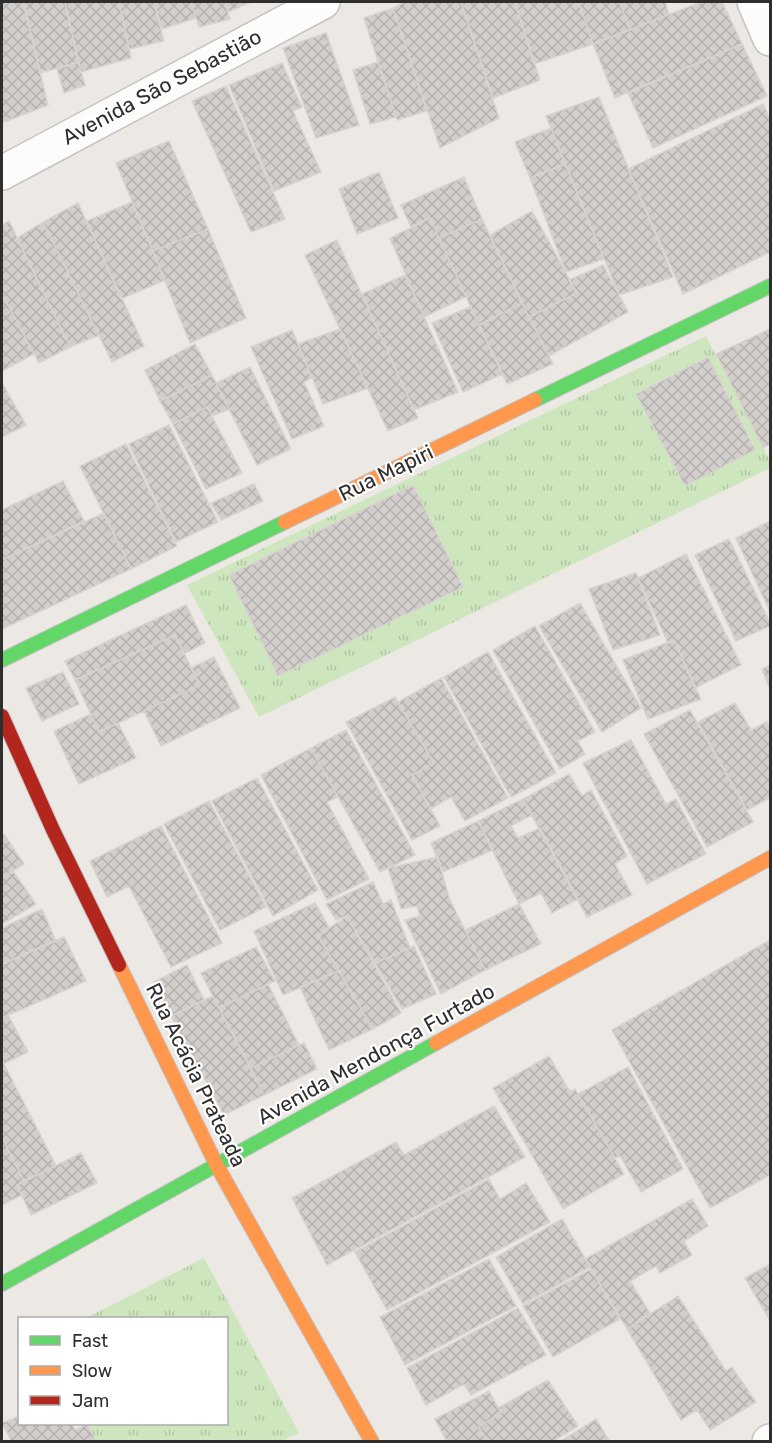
<svg xmlns="http://www.w3.org/2000/svg" width="772" height="1443" viewBox="0 0 772 1443" font-family="Rubik,sans-serif">
  <defs>
    <pattern id="grass-tufts" width="24" height="20" patternUnits="userSpaceOnUse" patternTransform="scale(1.5)"><rect width="24" height="20" fill="#cee6be"/><path d="M3 7l-1-3M5 7V3M7 7l1-3M15 17l-1-3M17 17v-4M19 17l1-3" fill="none" stroke="#b1c6a4"/></pattern>
    <pattern id="building-cross-hatch" width="8" height="8" patternUnits="userSpaceOnUse" patternTransform="scale(1.5)"><rect width="8" height="8" fill="#d1cecb"/><path d="M0 0l8 8M0 8l8-8" fill="none" stroke="#b4b1af"/></pattern>
  </defs>
  <rect width="100%" height="100%" fill="#ece8e4"/>
  <!-- grass -->
  <path fill="url(#grass-tufts)" d="M706,336L770,461V468L259,717L187,585Z
    M204,1258L299,1433L279,1442L96,1441L87,1424H226V1318H86Z"/>
  <!-- building -->
  <path fill="url(#building-cross-hatch)" stroke="#d7d4d0" stroke-width="1.5" d="M2,2H23L48,105L2,123Z
    M24,2H65L78,62L40,73Z
    M65,2H119L131,58L81,72Z
    M119,2H154L164,41L129,49Z
    M154,2H191L196,18L162,29Z
    M191,2H225L230,19L199,27Z
    M225,2H251L228,12Z
    M404,2H461L499,118L440,148L393,8Z
    M461,2H515L540,80L493,98Z
    M515,2H579L593,44L534,64Z
    M579,2H620L630,30L593,44Z
    M620,2H665L669,14L630,30Z
    M701,2H722L742,44L615,98L593,44Z
    M393,8L427,111L397,120L364,18Z
    M326,33L359,125L316,138L283,48Z
    M742,44L767,96L653,148L628,93Z
    M78,62L85,85L64,93L57,69Z
    M378,62L396,117L370,124L353,70Z
    M282,63L302,107L293,111L321,172L274,191L229,85Z
    M226,86L285,219L251,232L192,101Z
    M599,97L673,277L619,295L546,116Z
    M763,104L770,119V252L683,294L628,169Z
    M551,128L565,164L530,178L515,142Z
    M169,141L208,229L153,251L116,163Z
    M565,164L604,259L566,272L530,178Z
    M379,172L398,218L357,234L339,189Z
    M464,177L482,219L439,238L430,218L411,227L401,205Z
    M132,202L165,280L121,299L87,221Z
    M78,203L144,346L112,362L43,222Z
    M532,211L577,293L529,317L490,235Z
    M430,218L466,297L424,317L390,238Z
    M482,219L522,303L479,325L439,238Z
    M9,221L70,347L39,363L2,294V225Z
    M43,222L99,335L70,347L17,238Z
    M208,229L246,318L190,343L153,251Z
    M337,240L418,418L388,431L305,255Z
    M603,265L628,312L549,356L529,317L577,293L569,280Z
    M405,275L458,392L414,410L362,294Z
    M2,294L34,354L2,371Z
    M522,303L553,364L507,384L479,325Z
    M470,307L503,374L463,392L432,323Z
    M340,329L368,388L323,404L298,344Z
    M770,329V444L763,448L716,354Z
    M292,330L312,378L304,382L324,426L292,439L251,347Z
    M195,344L212,375L160,401L145,370Z
    M708,357L755,450L685,486L636,394Z
    M250,367L291,449L257,465L216,383Z
    M212,375L229,409L212,416L207,407L173,424L160,401Z
    M2,383L26,425L2,437Z
    M207,407L242,473L206,489L173,424Z
    M169,425L218,522L176,542L129,444Z
    M126,444L177,546L131,569L80,466Z
    M63,481L84,521L2,560V510Z
    M254,484L263,501L221,520L211,503Z
    M413,485L463,587L278,676L229,575Z
    M104,513L131,569L2,629V560Z
    M770,521V612L736,538Z
    M729,539L770,623V626L736,641L695,555Z
    M686,554L741,665L695,688L674,640L668,643L638,578Z
    M636,573L660,635L613,650L589,589Z
    M580,603L641,708L602,732L539,626Z
    M186,605L205,643L184,654L175,635L75,680L65,661Z
    M535,626L595,732L578,741L585,754L560,769L493,650Z
    M175,635L200,685L99,732L75,680Z
    M674,640L701,699L648,719L623,660Z
    M488,652L556,773L511,797L444,677Z
    M214,657L240,708L161,746L144,711L200,685L191,668Z
    M770,665V689L762,669Z
    M63,672L79,704L42,721L26,688Z
    M441,678L508,798L465,821L451,797L431,809L412,775L434,763L398,702Z
    M395,697L434,763L412,775L440,826L412,840L346,722Z
    M735,703L751,730L767,722L770,729V798L747,810L698,722Z
    M690,710L753,822L707,847L644,734Z
    M91,714L99,732L118,723L136,758L79,784L54,731Z
    M346,730L415,855L380,872L311,748Z
    M631,740L666,804L676,799L706,854L647,884L583,763Z
    M311,748L338,797L327,802L369,879L327,900L261,775Z
    M569,774L582,796L591,790L627,856L615,864L632,895L587,917L523,799Z
    M257,778L318,890L273,916L212,801Z
    M523,799L532,815L511,826L518,838L540,828L578,899L552,913L541,893L519,904L478,821Z
    M209,801L266,907L220,930L164,824Z
    M478,821L493,850L443,872L431,843Z
    M161,826L222,943L171,967L129,886L107,897L90,861Z
    M4,834L24,864L2,878V836Z
    M438,857L449,898L485,970L441,994L405,920L420,916L417,906L401,909L388,868Z
    M13,871L36,904L2,924V878Z
    M373,882L383,904L391,900L410,948L375,963L347,916L336,920L326,904Z
    M315,903L329,927L318,936L339,971L283,995L254,931Z
    M519,904L541,944L485,970L465,930Z
    M42,909L56,941L2,964V928Z
    M347,916L401,1013L373,1029L318,936Z
    M64,937L86,981L2,1018V964Z
    M770,940V1175L710,1208L612,1030Z
    M414,946L436,994L402,1009L375,963Z
    M256,947L275,981L219,1008L201,973Z
    M187,965L204,1000L171,1016L154,982Z
    M339,971L373,1029L329,1050L300,987Z
    M268,984L299,1045L251,1068L219,1008Z
    M213,996L264,1095L224,1115L171,1016Z
    M8,1015L28,1052L3,1064L2,1018Z
    M304,1043L317,1069L264,1095L251,1068Z
    M549,1056L570,1092L575,1089L624,1174L563,1209L493,1088Z
    M2,1060L56,1166L24,1181L2,1137Z
    M628,1067L683,1169L641,1192L620,1156L615,1158L578,1094Z
    M494,1106L525,1157L327,1265L292,1198L396,1142L404,1155Z
    M2,1137L24,1181L17,1185L22,1195L2,1205Z
    M81,1153L97,1183L31,1215L17,1185Z
    M489,1179L500,1199L526,1183L550,1222L387,1310L355,1252Z
    M692,1199L708,1226L684,1241L692,1255L660,1273L656,1266L630,1281L650,1313L627,1329L585,1259Z
    M562,1219L590,1267L523,1304L496,1257Z
    M489,1259L516,1306L405,1365L380,1317Z
    M770,1264V1321L745,1278Z
    M591,1269L620,1319L553,1357L523,1306Z
    M678,1296L726,1371L732,1367L756,1402L710,1430L697,1410L681,1420L627,1329Z
    M518,1308L546,1355L471,1395L464,1384L426,1405L407,1368Z
    M548,1380L578,1426L552,1442H487L479,1427L501,1413L498,1408Z
    M489,1391L501,1413L479,1427L487,1442H447L435,1419Z
    M20,1416V1424H72L75,1430L88,1424L96,1442H12L2,1423Z
    M596,1419L610,1442H559Z"/>
  <g fill="none" stroke-linecap="round" stroke-linejoin="round">
    <!-- street casing -->
    <g stroke="#c5c4c5" stroke-width="36">
      <path id="street" d="M754,2L770,39
        M2,173L323,2
        M769,1442L770,1441"/>
    </g>
    <!-- fast casing -->
    <g stroke="#c5c4c5" stroke-width="16">
      <path id="fast" d="M535,400L770,286
        M2,660L285,522
        M2,1284L436,1043"/>
    </g>
    <!-- slow casing -->
    <g stroke="#c5c4c5" stroke-width="16">
      <path id="slow" d="M285,522L535,400
        M119,965L217,1166L372,1442
        M436,1043L770,858"/>
    </g>
    <!-- jam casing -->
    <g stroke="#c5c4c5" stroke-width="16">
      <path id="jam" d="M2,716L53,830L119,965"/>
    </g>
    <!-- street -->
    <use href="#street" stroke="#fcfcfb" stroke-width="33"/>
    <!-- fast -->
    <use href="#fast" stroke="#63d668" stroke-width="14"/>
    <!-- slow -->
    <use href="#slow" stroke="#ff974d" stroke-width="14"/>
    <!-- jam -->
    <use href="#jam" stroke="#b3261e" stroke-width="14"/>
  </g>
  <g text-anchor="middle" stroke-width="4.5" stroke-linejoin="round" paint-order="stroke">
    <!-- street labels -->
    <g font-size="21" fill="#2e2e2e" stroke="#fff">
      <text transform="translate(162 87) rotate(-28)" y="7">Avenida São Sebastião</text>
      <text transform="translate(386 473) rotate(-26)" y="7">Rua Mapiri</text>
      <text transform="translate(376 1054) rotate(-29)" y="7">Avenida Mendonça Furtado</text>
      <text transform="translate(196 1075) rotate(64)" y="7">Rua Acácia Prateada</text>
    </g>
  </g>
  <!-- border -->
  <rect width="772" height="1443" fill="none" stroke="#2e2e2e" stroke-width="6"/>
  <!-- legend -->
  <rect x="18" y="1317" width="210" height="108" fill="#ffffff" stroke="#ababab" stroke-width="1.5"/>
  <rect x="30" y="1336" width="30" height="9" fill="#63d668" stroke="#ababab" stroke-width="1.5"/>
  <text x="72" y="1347" font-size="18" fill="#2e2e2e">Fast</text>
  <rect x="30" y="1366" width="30" height="9" fill="#ff974d" stroke="#ababab" stroke-width="1.5"/>
  <text x="72" y="1377" font-size="18" fill="#2e2e2e">Slow</text>
  <rect x="30" y="1396" width="30" height="9" fill="#b3261e" stroke="#ababab" stroke-width="1.5"/>
  <text x="72" y="1407" font-size="18" fill="#2e2e2e">Jam</text>
</svg>
